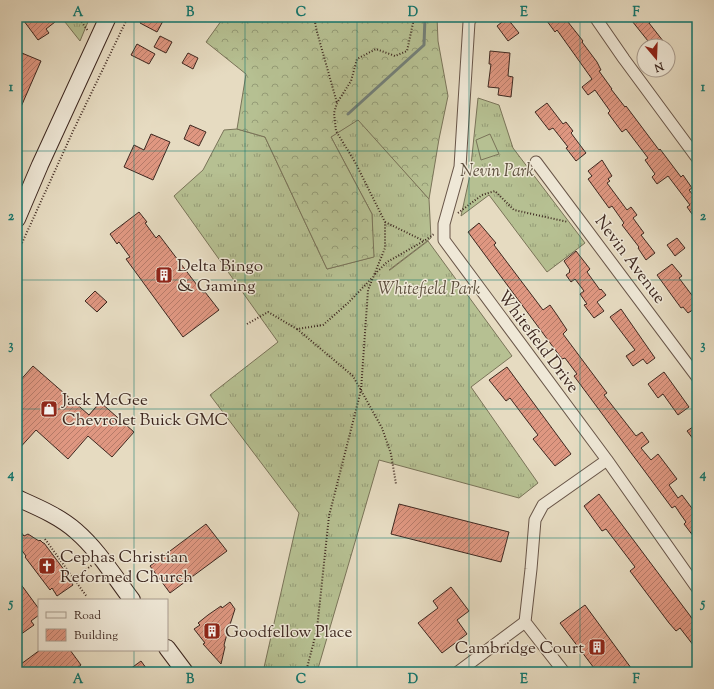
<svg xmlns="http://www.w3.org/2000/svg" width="714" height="689" viewBox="0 0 714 689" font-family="'Sorts Mill Goudy',serif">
  <defs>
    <pattern id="grass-tufts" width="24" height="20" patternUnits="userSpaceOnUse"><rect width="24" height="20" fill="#b6c092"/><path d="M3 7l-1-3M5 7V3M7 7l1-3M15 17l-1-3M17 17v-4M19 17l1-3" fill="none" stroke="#959c77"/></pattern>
    <pattern id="forest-crowns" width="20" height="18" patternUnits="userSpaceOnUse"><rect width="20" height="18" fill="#b6c092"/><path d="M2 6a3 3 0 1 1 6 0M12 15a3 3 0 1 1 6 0" fill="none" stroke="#959c77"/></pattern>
    <pattern id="building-hatch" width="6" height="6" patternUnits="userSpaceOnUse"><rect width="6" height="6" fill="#df9781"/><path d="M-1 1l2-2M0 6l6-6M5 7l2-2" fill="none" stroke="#b67b69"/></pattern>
  </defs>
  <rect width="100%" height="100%" fill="#e6dbc1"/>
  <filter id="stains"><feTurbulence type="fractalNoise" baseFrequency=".005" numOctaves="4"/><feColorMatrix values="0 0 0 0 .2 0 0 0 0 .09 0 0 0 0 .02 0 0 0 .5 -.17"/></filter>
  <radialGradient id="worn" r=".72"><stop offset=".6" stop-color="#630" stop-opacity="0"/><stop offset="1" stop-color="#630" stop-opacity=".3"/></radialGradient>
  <!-- grass -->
  <path fill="url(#grass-tufts)" stroke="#7a7459" d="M61,17H90L80,41Z
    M478,98L499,105L513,148L585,243L547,272L489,195L461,216L470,175Z
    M358,119L429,199L431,238L389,270H390L428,241L512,356L471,387L538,483L519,498L379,460L317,672H263L299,513L210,395L278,342L174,196L203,170L224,130L237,129L265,137L327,269L373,257L372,214L331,137Z"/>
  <!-- forest -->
  <path fill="url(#forest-crowns)" stroke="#7a7459" d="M224,17H437L438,41L448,96L439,139L429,199L358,120L331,137L372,214L374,257L327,269L265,137L237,129L246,74L206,42Z"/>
  <!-- garden -->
  <path fill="#b6c092" stroke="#7a7459" d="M490,134L499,154L481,160L476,140Z"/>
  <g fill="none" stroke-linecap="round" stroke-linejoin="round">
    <!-- stream -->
    <path stroke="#738079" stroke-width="3" d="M348,114L424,45L425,17"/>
  </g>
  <!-- building -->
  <path fill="url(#building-hatch)" stroke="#3e2820" d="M21,17H52L55,22L46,29L49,33L38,40Z
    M143,17H155L163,21L157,32L140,23Z
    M544,17H564L583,41L582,42L597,62L601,70L599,71L612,89H611L625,107L626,106L659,150L660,149L681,177L683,175L692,188L689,190L697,200V221L687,207L690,205L668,176L657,184L652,177L655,174L645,160L648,158L626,129L622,132L608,113L610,111L595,90L588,95L582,87L592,79L557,30L555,32Z
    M637,17H657L649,23L667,46H641L648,41L632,21Z
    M507,18L519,33L508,41L497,26Z
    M160,36L172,42L166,53L154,47Z
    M137,44L155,54L149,64L131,55Z
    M17,51L41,61L17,116Z
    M490,51L510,53L508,76L513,77L511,97L498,95L499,88L488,87L491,64H489Z
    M188,53L198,58L193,69L182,63Z
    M547,103L563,124L566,122L573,131L571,133L586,153L576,161L566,148L568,147L553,128L549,130L535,112Z
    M190,125L206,132L199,146L184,139Z
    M151,134L170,142L153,180L124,167L134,145L144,150Z
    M602,160L612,176L608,179L610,181L607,183L627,210L631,207L637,215L633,218L644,233L641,235L655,253L646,260L638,248L639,247L622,225L624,223L612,206L609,208L588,179L592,176L588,171Z
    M139,212L147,222L145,223L156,238L159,235L203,293L205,292L219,310L183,337L126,259L130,257L119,242L117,244L110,234Z
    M479,223L496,243L494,245L543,310L550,305L557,315L567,330L563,334L607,393L604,395L636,436L642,432L649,442L641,448L651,460L658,454L677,479L669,485L678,498L682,495L697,515V541L684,524L686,522L681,515L675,506L672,508L574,376L577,374L565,358L562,359L468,232Z
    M677,238L685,248L675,256L667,245Z
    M576,251L590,269L587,272L600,290L601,289L606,295L597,302L604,311L594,318L584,305L587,304L580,294L584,291L575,279L571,282L566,275L570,272L569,271L570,270L564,261Z
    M672,264L682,276L679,278L697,302V307L688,313L683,307L681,308L657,275Z
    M95,291L107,302L97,312L85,301Z
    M621,309L655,358L647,364L643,359L633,366L626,356L635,350L610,317Z
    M33,366L89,415L100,402L134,432L112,457L88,436L68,459L36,430L17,451V384Z
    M507,367L571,454L555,466L533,439L538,435L525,418L510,398L506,401L489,380Z
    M664,372L689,407L678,415L663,394L658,398L648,384Z
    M697,424V444L687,431Z
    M599,494L697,625V650L680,628L676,631L669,623L630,571L635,567L606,529L602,531L584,506Z
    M399,504L509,532L501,562L391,534Z
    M206,524L227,551L170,593L150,566Z
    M17,527L24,536L28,534L39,541L40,540L43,543H44L68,575L67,576L73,585L57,596L52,588L50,590L25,557L26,556L17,544Z
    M17,579L39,609V615L31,621L34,625L17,637Z
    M451,587L469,611L457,620L467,634L442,653L418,623L438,608L433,601Z
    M230,602L235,609L227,634L224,645L225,647L221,664L203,644L205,643L194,629L200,625L198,623L208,615L221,606L222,608Z
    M585,605L634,672H597L560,623Z
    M40,650H70L81,665L72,672H17V667Z
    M141,661L149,672H126Z"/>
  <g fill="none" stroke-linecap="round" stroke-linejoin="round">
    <!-- street casing -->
    <g stroke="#685548" stroke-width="13">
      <path id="street" d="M472,17L469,22L460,167L444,224V240L607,460L697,588
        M595,17L624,59L697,158
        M536,162L697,377
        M525,622L564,672
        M458,672L525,622L531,569L535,520L543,505L607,460"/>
    </g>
    <!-- secondary casing -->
    <g stroke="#3e2820" stroke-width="18">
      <path id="secondary" d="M17,219L40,165L108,17
        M17,498C37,507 59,516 76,531C98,550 114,576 132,600
        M167,648L185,672"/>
    </g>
    <!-- path -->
    <path stroke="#3e2820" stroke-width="2" stroke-dasharray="1 2" stroke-linecap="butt" d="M78,17L88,31
      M314,17L317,32L337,103
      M458,213L482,195L495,191L514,210L568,222
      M385,222L424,241L434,234
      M17,254L74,129L128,17
      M375,274L387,262L424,241
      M247,324L268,312L297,329L323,325L348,303L372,278
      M297,329L353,376L382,428L391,454L396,484
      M45,539L87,597
      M74,579L92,565
      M306,672L317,629L329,516L361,390L368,290L385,248V222L355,162L336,131L334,113L337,103L351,81L357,59L376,49L395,56L407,51L413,23L412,17"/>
    <!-- street -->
    <use href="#street" stroke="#efe8d7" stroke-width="11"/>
    <!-- secondary -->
    <use href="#secondary" stroke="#efe8d7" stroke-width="16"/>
  </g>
  <!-- grid -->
  <path fill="none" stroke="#0f766e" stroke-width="1" stroke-opacity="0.55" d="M134,17V600M245,17V672M357,17V672M469,17V672M580,17V672M17,151H697M17,280H697M17,409H697M17,538H697M134,650V672"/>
  <!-- icons -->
  <defs>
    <g id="building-square" transform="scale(0.9)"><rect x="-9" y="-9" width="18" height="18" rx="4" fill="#8f2418" stroke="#efe8d7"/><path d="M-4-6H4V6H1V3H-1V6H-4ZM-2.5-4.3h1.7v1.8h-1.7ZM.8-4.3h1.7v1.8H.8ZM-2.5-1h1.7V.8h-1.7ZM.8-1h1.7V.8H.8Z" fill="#fff"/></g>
    <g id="shop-square" transform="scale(0.9)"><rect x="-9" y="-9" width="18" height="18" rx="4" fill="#8f2418" stroke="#efe8d7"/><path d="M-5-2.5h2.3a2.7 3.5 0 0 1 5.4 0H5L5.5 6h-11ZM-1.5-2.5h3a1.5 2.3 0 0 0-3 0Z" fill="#fff"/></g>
    <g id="church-square" transform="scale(0.9)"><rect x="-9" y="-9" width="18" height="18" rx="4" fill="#8f2418" stroke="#efe8d7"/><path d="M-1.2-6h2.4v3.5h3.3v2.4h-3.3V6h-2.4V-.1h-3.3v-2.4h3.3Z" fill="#fff"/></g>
  </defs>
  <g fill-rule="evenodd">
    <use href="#building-square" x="164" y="275"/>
    <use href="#shop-square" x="49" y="409"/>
    <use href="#church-square" x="47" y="566"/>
    <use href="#building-square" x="212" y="631"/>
    <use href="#building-square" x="597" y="647"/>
  </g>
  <g text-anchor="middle" stroke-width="3" stroke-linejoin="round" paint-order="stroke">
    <!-- park labels -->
    <g font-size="17" font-style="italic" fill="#5c4e3c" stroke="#efe8d7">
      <text x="497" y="176">Nevin Park</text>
      <text x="429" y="294">Whitefield Park</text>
    </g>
    <!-- street labels -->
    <g font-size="17" fill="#3e2820" stroke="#efe8d7">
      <text transform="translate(631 259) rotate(53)" y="6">Nevin Avenue</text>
      <text transform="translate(539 341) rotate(53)" y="6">Whitefield Drive</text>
    </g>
    <!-- poi labels -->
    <g font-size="17" fill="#3e2820" stroke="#efe8d7" text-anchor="start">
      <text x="177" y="271">Delta Bingo<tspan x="177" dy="20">&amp; Gaming</tspan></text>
      <text x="62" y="405">Jack McGee<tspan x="62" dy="20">Chevrolet Buick GMC</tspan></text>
      <text x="60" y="562">Cephas Christian<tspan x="60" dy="20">Reformed Church</tspan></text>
      <text x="225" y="637">Goodfellow Place</text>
      <text x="584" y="653" text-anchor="end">Cambridge Court</text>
    </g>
  </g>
  <!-- margin -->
  <rect width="714" height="689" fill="none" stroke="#e6dbc1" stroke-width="44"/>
  <!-- legend -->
  <rect x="38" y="599" width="130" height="52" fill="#efe8d7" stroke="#a89b8e"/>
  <rect x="46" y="612" width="20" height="6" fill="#efe8d7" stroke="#a89b8e"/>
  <text x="74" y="619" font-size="12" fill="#3e2820">Road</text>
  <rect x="46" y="629" width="20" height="12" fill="url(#building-hatch)" stroke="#a89b8e"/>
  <text x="74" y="639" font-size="12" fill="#3e2820">Building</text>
  <!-- north arrow -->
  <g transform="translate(656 58) rotate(161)"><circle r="19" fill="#efe8d7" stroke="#a89b8e"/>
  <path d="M0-3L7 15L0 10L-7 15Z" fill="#8f2418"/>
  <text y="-6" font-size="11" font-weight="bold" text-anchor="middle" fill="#3e2820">N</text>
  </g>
  <rect x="22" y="22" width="670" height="645" fill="none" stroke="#0f766e" stroke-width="1.5"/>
  <g font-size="13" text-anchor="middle" font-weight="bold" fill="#0f766e">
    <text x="78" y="16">A</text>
    <text x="190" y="16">B</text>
    <text x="301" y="16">C</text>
    <text x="413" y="16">D</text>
    <text x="524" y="16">E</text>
    <text x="636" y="16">F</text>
    <text x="11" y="91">1</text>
    <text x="703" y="91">1</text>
    <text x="11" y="220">2</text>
    <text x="703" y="220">2</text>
    <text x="11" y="349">3</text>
    <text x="703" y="349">3</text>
    <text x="11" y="478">4</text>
    <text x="703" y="478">4</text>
    <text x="11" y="607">5</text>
    <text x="703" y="607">5</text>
    <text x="78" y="683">A</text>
    <text x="190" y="683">B</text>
    <text x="301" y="683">C</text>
    <text x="413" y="683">D</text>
    <text x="524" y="683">E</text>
    <text x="636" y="683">F</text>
  </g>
  <rect width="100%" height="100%" filter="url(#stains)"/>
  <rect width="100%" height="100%" fill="url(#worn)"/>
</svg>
